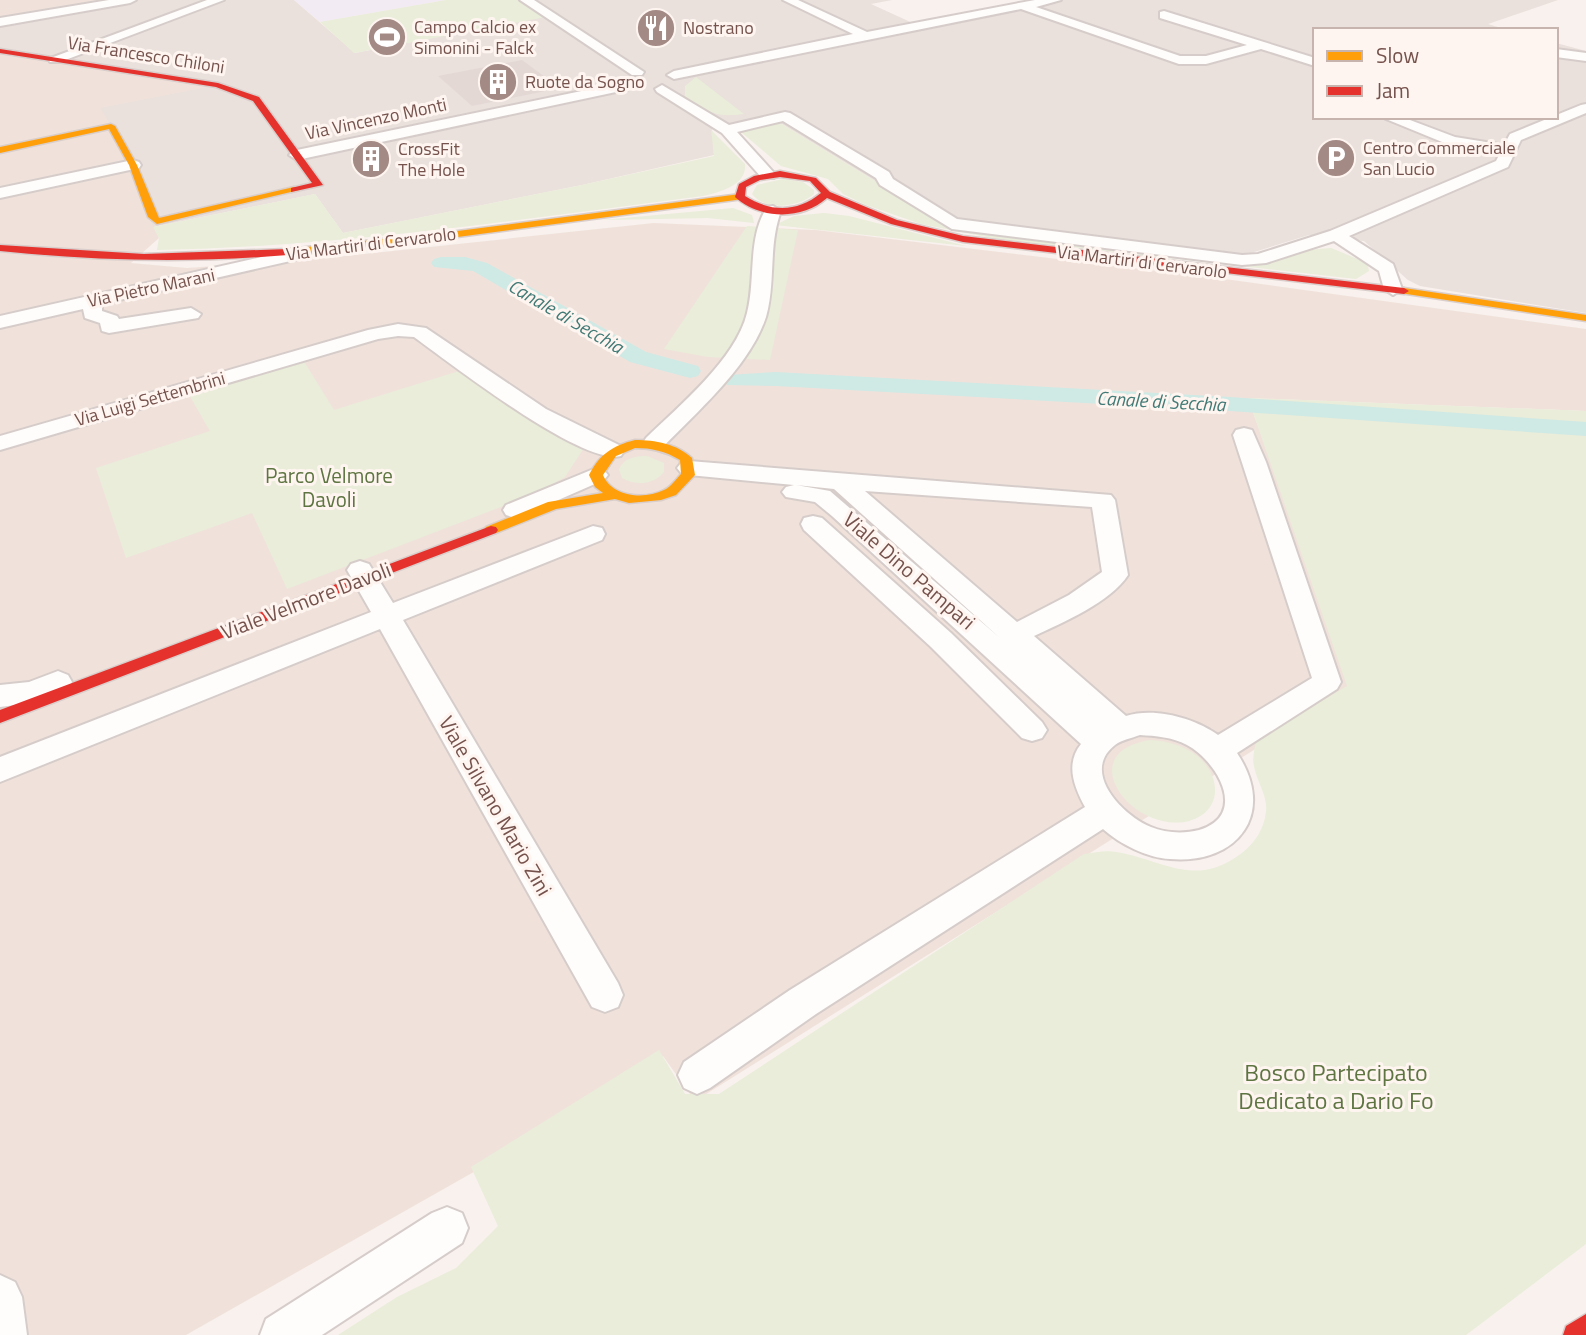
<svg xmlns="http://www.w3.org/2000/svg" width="1586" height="1335" viewBox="0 0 1586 1335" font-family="'Titillium Web',sans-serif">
  <rect width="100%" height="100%" fill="#f8f1ed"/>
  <!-- residential -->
  <path fill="#f0e2db" d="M0,0H129L0,22Z
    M0,52L213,86L111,126L159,238L131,263L187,268L336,257L654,223L816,230L1232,280L1586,329V411L1248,398L1351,689L695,1101L663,1056L479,1169L186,1335H0Z"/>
  <!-- industrial -->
  <path fill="#eae0dc" d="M129,0H294L355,53L545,16L519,0H892L871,4L917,25L1055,0H1558L1488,24L1507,30H1315V117H1556V43L1586,51V313L1420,286L1408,280L1364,241L1309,235L1251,253H1236L934,217L772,118L712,129L714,155L582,185L343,233L315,194L153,227L111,126L100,108L213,86L0,51V22Z"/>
  <!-- education -->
  <path fill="#f2ebf3" d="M294,0H446L320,22Z"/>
  <!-- green -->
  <path fill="#e9edd9" d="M446,0H519L546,17L354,53L320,22Z
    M696,77L744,114C715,118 708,112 685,96V86Z
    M780,123L947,225L978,232L1254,265L1306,250L1331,248L1367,263L1369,271L1356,279L992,238L921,224L866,205L843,194L828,179L781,166L741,132Z
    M711,130L745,164C747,185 720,192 703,196C522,219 340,247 157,250L159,238L153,227L315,194L343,233L582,185L714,156Z
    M783,179L803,182L814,190V194C799,207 766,212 752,194L757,185Z
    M733,208L752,215L754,223L708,218L603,220Z
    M824,213L849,216L966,246L775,225L794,216Z
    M747,226L798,230L770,360L708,357L664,349Z
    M300,355L334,410L459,371L554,422L584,448L565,477L532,495L287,589L252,513L126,558L96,468L210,431L185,388Z
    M1248,398L1586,411V1244L1466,1335H338L397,1297L456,1268L498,1226L471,1167L659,1050L685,1094H719L1084,854C1094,853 1106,850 1116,852C1164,860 1195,889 1242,853C1255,843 1264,829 1266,812C1268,796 1257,782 1254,766C1252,758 1255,748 1256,740L1347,686Z
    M647,456L664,463V472C653,485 636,486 622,478L619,469C624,458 635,456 647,456Z
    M1150,740C1167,741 1182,745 1196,755C1221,774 1224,811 1189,821C1133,835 1070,753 1150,740Z"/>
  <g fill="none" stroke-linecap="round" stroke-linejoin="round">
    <!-- canal -->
    <path fill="#cfe9e5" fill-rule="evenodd" d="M441,257H465L487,263L646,352L698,366L701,371L698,376L690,378L630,362L473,271L434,267L431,263L434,259Z
      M776,372L1230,397L1586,422V436L1230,411L776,386L727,385L724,380L727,375Z"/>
  </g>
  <!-- building -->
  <path fill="#e4d8d5" d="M522,60L560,88L472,106L438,76Z"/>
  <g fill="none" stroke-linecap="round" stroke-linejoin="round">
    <!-- street casing -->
    <g stroke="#d6cdca" stroke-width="4">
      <path id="street" d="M109,0H136L130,3L0,26V18Z
        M207,0H224L60,62H50L48,59Z
        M520,0H534L644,72L642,75H632Z
        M783,0H798L867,32L1035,0H1061L1036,7L1180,56H1206L1247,45L1160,18V12L1164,11L1315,58V66L1261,49L1206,64H1179L1021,9L674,79L667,75L674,71L853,34Z
        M1556,49L1586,53V61L1556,57Z
        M625,82L630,83V89L297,160L289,155L297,150Z
        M662,85L729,125L785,112L790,113L889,172L893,179L957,219L1242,255L1258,254L1330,231L1496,161L1500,153L1447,144L1381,117H1402L1455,137L1504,145L1510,134L1581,105L1586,104V113L1521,140L1508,167L1349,236L1393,264L1402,289L1393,295L1384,289L1379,271L1334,241L1266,263L1242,265L952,229L880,185L876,178L783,121L737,132L776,175L774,178H762L722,133L657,92L655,89Z
        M133,160L139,162L141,165L139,168L0,198V188Z
        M773,206L781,211C768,246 776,282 766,317C750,366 697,412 662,448H646L643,443L646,438C679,406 736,359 747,313C756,278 747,239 767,207Z
        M302,248L308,249L311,253L308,257L102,304V311L117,316L119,319L191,308L201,314L198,318L109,333L102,331L100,323L85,318L83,309L0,328V316Z
        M398,324L426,328L546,409L621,446L624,451L621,456C582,466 450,363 414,337L398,336L378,339L0,450V436L368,330Z
        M1244,428L1252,430L1266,462L1341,682L1337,689L1237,753C1277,813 1238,865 1170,859C1147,858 1120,844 1103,829L816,1014L710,1088L697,1094L684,1088L678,1075L684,1062L790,990L1085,807C1074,787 1065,764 1081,744L832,516L815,502L786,497L782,492L786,487L794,485L689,475L681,473L677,468L681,463L689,461L1111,495L1115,500L1128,575C1111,602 1062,623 1034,636L1126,716C1155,707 1194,718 1218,735L1312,678L1233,435L1236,430ZM796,485L834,489L1000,638L830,491ZM865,491L1092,507L1102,572L1069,595L1017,622ZM1140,735C1156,736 1172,737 1187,745C1217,761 1249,815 1199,830C1184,834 1165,833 1151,827C1123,816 1080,772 1115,745C1121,740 1132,738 1140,735Z
        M596,468L604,470L608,475L604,480L524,515L515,518L506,515L503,510L506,505Z
        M813,516L822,518L951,633L1042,722L1047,730L1042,738L1032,741L1022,738L931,647L804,530L801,524L804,518Z
        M593,526L602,528L605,534L602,540L403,620L618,983L623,995L618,1007L605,1012L592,1007L380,629L0,782V757L371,612L347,570L351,564L360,561L369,564L393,603Z
        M58,671L68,675L72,682L68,689L31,703L0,707V685L29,682Z
        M447,1207L462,1213L468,1228L462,1243L322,1335H260L266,1319L432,1213Z
        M0,1275L15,1282L22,1297L27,1335H0Z"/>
    </g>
    <!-- slow casing -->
    <g stroke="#d9cecb" stroke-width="3">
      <path id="slow" d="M111,124L115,126L137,165L159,218L294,187L299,190L157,224L148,217L129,165L109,129L0,153V147Z
        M740,194L745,197L743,199L450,238L288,255L283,252L288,249L450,232Z
        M1404,288L1586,315V321L1400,293V289Z
        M635,440C655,440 677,444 692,458L695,475L676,495L661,500L629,503L615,499L556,509L496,533H486L484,530L486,527L548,502L603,493L595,487L589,475C600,454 612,446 635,440ZM635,448C652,448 665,451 680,460L681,474C676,479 671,487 664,490C644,500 612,497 603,475L616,456Z"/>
    </g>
    <!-- jam casing -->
    <g stroke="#d9cecb" stroke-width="3">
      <path id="jam" d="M0,49L218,83L259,97L323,185L291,192V188L312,183L253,101L216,87L0,53Z
        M780,171L816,178L830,192L897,220L963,236L1404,288L1409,291L1404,294L963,242L891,224L827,198C802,220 761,220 735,197L739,184L754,176ZM780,177L810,181L821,193C797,213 770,212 745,196L746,187L760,180Z
        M0,245L144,254L288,249L293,252L288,255C192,263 96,261 0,251Z
        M491,526L496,527L498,530L496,533L0,723V710Z
        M1586,1314V1335H1563L1566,1326Z"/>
    </g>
    <!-- street -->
    <use href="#street" fill="#fefdfc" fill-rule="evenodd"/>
    <!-- slow -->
    <use href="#slow" fill="#ff9f0a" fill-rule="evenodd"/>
    <!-- jam -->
    <use href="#jam" fill="#e5322d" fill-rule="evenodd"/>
  </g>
  <!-- icons -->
  <defs>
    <g id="restaurant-disc" transform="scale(2.0125)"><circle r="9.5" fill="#a48a85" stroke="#fef5f0"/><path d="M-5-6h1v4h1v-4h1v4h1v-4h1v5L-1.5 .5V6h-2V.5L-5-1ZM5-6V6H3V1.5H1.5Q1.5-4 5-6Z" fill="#fff"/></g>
    <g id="stadium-disc" transform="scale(2.0125)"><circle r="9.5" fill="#a48a85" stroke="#fef5f0"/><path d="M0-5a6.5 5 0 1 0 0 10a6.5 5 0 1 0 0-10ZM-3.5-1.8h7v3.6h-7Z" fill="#fff"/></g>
    <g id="building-disc" transform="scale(2.0125)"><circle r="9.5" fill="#a48a85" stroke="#fef5f0"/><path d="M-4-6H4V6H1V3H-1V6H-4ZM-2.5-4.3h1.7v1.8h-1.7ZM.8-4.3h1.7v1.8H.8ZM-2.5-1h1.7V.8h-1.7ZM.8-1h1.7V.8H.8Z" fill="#fff"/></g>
    <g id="parking-disc" transform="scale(2.0125)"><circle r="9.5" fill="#a48a85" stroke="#fef5f0"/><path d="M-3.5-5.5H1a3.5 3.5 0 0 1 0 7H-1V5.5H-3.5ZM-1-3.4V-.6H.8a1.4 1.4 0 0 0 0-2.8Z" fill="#fff"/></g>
  </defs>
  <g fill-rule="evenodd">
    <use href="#restaurant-disc" x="656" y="28"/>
    <use href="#stadium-disc" x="387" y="37"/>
    <use href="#building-disc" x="498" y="82"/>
    <use href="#parking-disc" x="1336" y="158"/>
    <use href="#building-disc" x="371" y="159"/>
  </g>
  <g text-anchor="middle" stroke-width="6" stroke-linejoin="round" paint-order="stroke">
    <!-- far-poi labels -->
    <g font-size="18" fill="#76524d" stroke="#fef5f0" text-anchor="start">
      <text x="414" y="33">Campo Calcio ex<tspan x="414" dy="21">Simonini - Falck</tspan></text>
      <text x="683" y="34">Nostrano</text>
      <text x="525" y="88">Ruote da Sogno</text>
      <text x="1363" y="154">Centro Commerciale<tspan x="1363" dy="21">San Lucio</tspan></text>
      <text x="398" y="155">CrossFit<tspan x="398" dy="21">The Hole</tspan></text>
    </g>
    <!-- far-street labels -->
    <g font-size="18" fill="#76524d" stroke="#fef5f0">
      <text transform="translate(146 55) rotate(9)" y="6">Via Francesco Chiloni</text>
      <text transform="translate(376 119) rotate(-12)" y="6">Via Vincenzo Monti</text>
      <text transform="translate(371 244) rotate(-7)" y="6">Via Martiri di Cervarolo</text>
      <text transform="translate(1142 262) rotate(7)" y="6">Via Martiri di Cervarolo</text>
      <text transform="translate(151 288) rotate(-12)" y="6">Via Pietro Marani</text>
      <text transform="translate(150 399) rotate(-16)" y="6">Via Luigi Settembrini</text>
    </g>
    <!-- far-water labels -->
    <g font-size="19" font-style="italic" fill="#417a76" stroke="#fef5f0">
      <text transform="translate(566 316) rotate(30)" y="7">Canale di Secchia</text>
      <text transform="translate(1161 401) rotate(3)" y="7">Canale di Secchia</text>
    </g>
    <!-- park labels -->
    <g font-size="21" fill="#5e7542" stroke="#fef5f0">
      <text x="329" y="483">Parco Velmore<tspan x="329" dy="24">Davoli</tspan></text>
    </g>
    <!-- street labels -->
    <g font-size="21" fill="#76524d" stroke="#fef5f0">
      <text transform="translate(909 571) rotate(41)" y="7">Viale Dino Pampari</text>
      <text transform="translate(306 601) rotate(-21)" y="7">Viale Velmore Davoli</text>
      <text transform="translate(495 806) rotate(60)" y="7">Viale Silvano Mario Zini</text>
    </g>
    <!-- near-park labels -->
    <g font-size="24" fill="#5e7542" stroke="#fef5f0">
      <text x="1336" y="1081">Bosco Partecipato<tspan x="1336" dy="28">Dedicato a Dario Fo</tspan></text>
    </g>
  </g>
  <!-- legend -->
  <rect x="1313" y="28" width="245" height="91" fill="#fef5f0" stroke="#c8b4af" stroke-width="2"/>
  <rect x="1327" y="51" width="35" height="10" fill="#ff9f0a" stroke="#c8b4af" stroke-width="2"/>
  <text x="1376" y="63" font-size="21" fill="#76524d">Slow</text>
  <rect x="1327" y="86" width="35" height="10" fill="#e5322d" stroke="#c8b4af" stroke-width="2"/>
  <text x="1376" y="98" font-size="21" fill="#76524d">Jam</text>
</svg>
